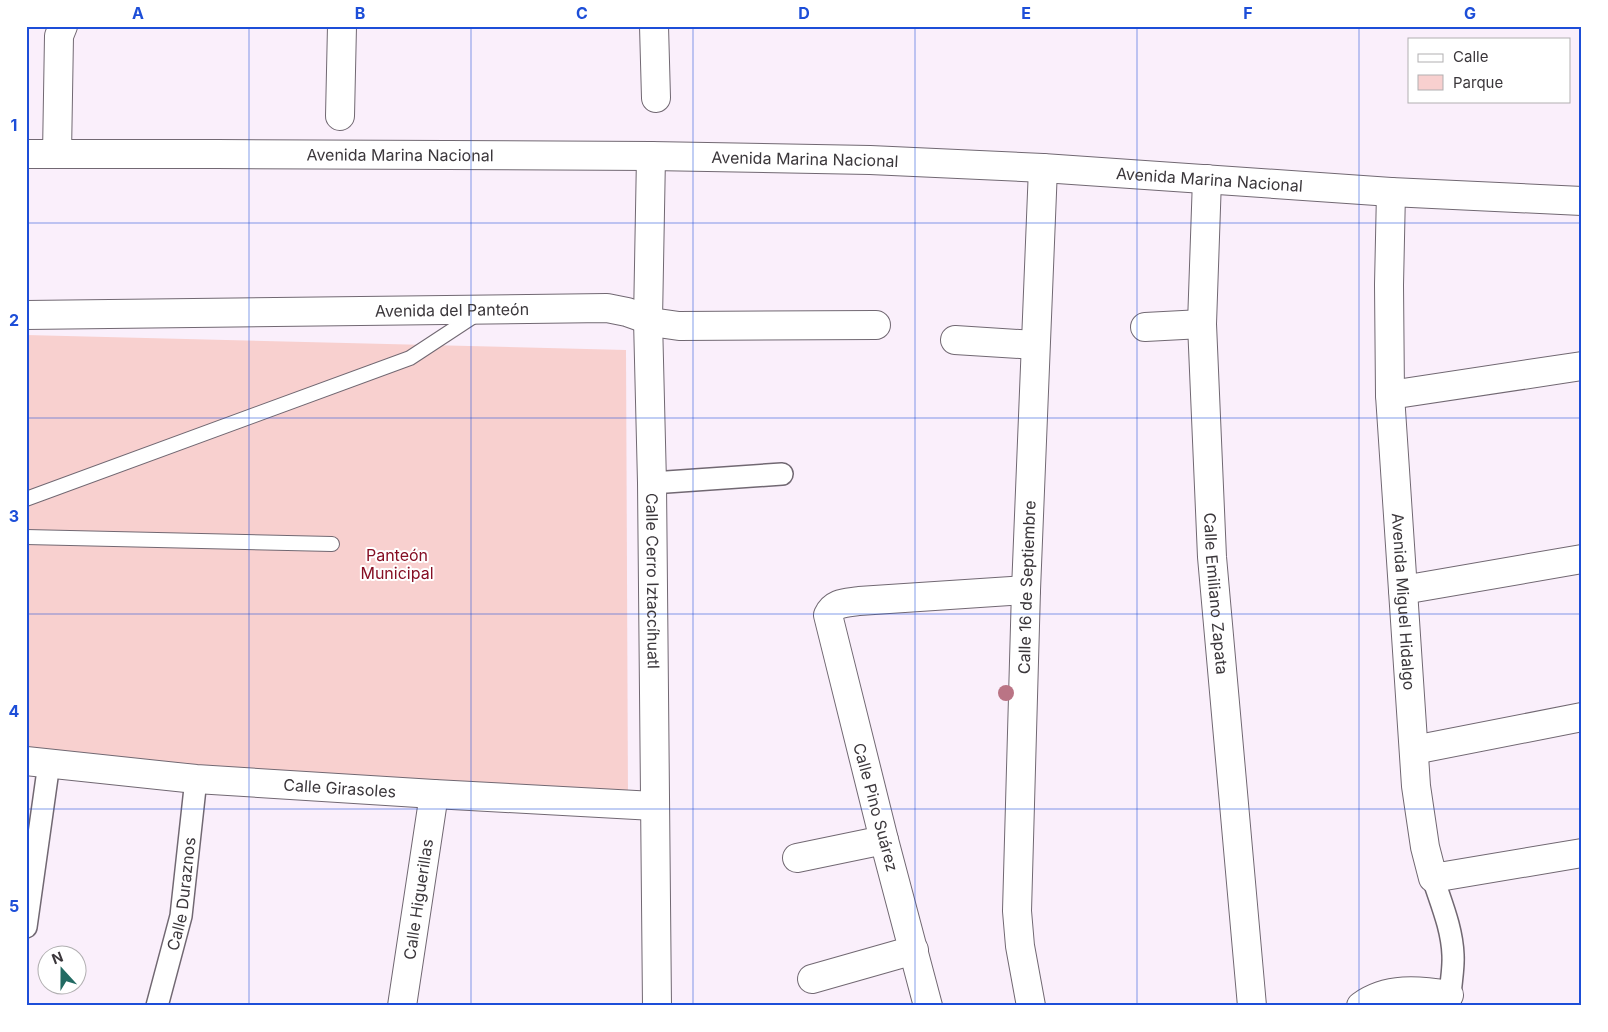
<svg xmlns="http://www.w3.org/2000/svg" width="1608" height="1032" viewBox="0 0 1608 1032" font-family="Inter,sans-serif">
  <rect width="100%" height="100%" fill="#faeffb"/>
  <!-- green -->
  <path fill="#f8d0cf" d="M26,335L626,350L628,804L26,756Z"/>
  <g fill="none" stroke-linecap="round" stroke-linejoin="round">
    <!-- service casing -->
    <g stroke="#716872" stroke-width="16">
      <path id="service" d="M26,499L410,358L477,314
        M26,537L332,544"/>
    </g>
    <!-- pedestrian casing -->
    <g stroke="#716872" stroke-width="24">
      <g id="pedestrian">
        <path d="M652,483L782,474"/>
        <path d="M1433,878C1441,903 1452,928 1453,955C1454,972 1449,989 1450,1006"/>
        <path d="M26,927L49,763"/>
        <path id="s1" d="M157,1006L181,916L196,779"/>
      </g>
    </g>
    <!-- minor casing -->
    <g stroke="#716872" stroke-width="30">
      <g id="minor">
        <path d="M654,26L656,98"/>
        <path d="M340,116L342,26"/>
        <path d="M57,154L59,36L63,26"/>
        <path id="s2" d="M651,156L648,320L652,483L657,1006"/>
        <path id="s3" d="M1207,179L1202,324L1212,557L1252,1006"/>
        <path id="s4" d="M1391,192L1389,285L1390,395L1416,786L1425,847L1433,878L1582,853"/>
        <path id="s5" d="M26,315L607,308L627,312L658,323L679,326L876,325"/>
        <path d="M1145,327L1202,324"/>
        <path d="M955,340L1035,345"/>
        <path d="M1390,395L1582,366"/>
        <path d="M1403,590L1582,559"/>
        <path d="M1414,750L1582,717"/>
        <path id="s6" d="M26,761L196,779L434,794L654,806"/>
        <path d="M797,858L884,840"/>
        <path d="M812,979L914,950"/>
        <path id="s7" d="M402,1006L434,794"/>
        <path d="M928,1006L884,840L828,615C834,602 846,603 859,601L1026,590"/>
        <path id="s8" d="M1031,1006L1020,946L1017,911L1026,590L1043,168"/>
        <path d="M1361,1006C1387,987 1419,990 1449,995"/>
      </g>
    </g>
    <!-- tertiary casing -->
    <g stroke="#716872" stroke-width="30">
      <g id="tertiary">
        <path id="s9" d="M26,154H217L651,156L870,160L1043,168L1391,192L1582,201"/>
      </g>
    </g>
    <!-- service -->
    <use href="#service" stroke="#fff" stroke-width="14"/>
    <!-- pedestrian -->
    <use href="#pedestrian" stroke="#fff" stroke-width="21"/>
    <!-- minor -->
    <use href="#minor" stroke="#fff" stroke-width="28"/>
    <!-- tertiary -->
    <use href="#tertiary" stroke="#fff" stroke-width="28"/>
  </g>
  <!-- trees -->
  <circle fill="#ba7485" cx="1006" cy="693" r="8"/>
  <!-- grid -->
  <path fill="none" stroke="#1d4ed8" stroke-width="1" stroke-opacity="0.55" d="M249,26V1006M471,26V1006M693,26V1006M915,26V1006M1137,26V1006M1359,26V1006M26,223H1582M26,418H1582M26,614H1582M26,809H1582"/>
  <g text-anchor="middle" stroke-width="4" stroke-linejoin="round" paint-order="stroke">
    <!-- street labels -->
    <g font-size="16" fill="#3b373b" stroke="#fff">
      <text dy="6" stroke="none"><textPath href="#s9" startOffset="374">Avenida Marina Nacional</textPath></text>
      <text dy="6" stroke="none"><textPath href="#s9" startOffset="779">Avenida Marina Nacional</textPath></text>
      <text dy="6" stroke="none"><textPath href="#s9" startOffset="1184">Avenida Marina Nacional</textPath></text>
      <text dy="6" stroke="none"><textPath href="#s5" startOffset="426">Avenida del Panteón</textPath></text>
      <text dy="6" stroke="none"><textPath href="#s2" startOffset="425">Calle Cerro Iztaccíhuatl</textPath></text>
      <text dy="6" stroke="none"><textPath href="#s8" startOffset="420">Calle 16 de Septiembre</textPath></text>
      <text dy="6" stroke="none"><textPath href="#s3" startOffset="415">Calle Emiliano Zapata</textPath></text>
      <text dy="6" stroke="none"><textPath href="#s4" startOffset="410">Avenida Miguel Hidalgo</textPath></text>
      <text dy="6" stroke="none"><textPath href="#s6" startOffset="315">Calle Girasoles</textPath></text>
      <text transform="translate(876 807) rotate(75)" y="6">Calle Pino Suárez</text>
      <text dy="6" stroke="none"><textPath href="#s1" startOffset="115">Calle Duraznos</textPath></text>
      <text dy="6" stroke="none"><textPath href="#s7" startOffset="108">Calle Higuerillas</textPath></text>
    </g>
    <!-- park labels -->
    <g font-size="16" fill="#860f24" stroke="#fff">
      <text x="397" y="561">Panteón<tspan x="397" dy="18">Municipal</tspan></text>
    </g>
  </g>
  <!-- border -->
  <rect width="1608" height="1032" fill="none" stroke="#ffffff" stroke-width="55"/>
  <!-- legend -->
  <rect x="1408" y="38" width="162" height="65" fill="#ffffff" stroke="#b1afb1"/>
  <rect x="1418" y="54" width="25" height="8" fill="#ffffff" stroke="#b1afb1"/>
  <text x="1453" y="62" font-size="15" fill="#3b373b">Calle</text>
  <rect x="1418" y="75" width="25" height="15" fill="#f8d0cf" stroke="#b1afb1"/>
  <text x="1453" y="88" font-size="15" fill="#3b373b">Parque</text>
  <!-- north arrow -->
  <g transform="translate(62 970) rotate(339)"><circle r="24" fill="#ffffff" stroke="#b1afb1"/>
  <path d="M0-4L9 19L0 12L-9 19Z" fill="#216a62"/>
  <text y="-8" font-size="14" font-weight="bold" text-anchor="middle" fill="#3b373b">N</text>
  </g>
  <rect x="28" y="28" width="1552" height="976" fill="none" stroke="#1d4ed8" stroke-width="2"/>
  <g font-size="16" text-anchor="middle" font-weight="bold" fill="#1d4ed8">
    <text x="138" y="19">A</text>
    <text x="360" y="19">B</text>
    <text x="582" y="19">C</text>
    <text x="804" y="19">D</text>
    <text x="1026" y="19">E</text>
    <text x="1248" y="19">F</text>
    <text x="1470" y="19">G</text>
    <text x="14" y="131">1</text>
    <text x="14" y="326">2</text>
    <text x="14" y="522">3</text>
    <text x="14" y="717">4</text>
    <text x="14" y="912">5</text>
  </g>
</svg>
